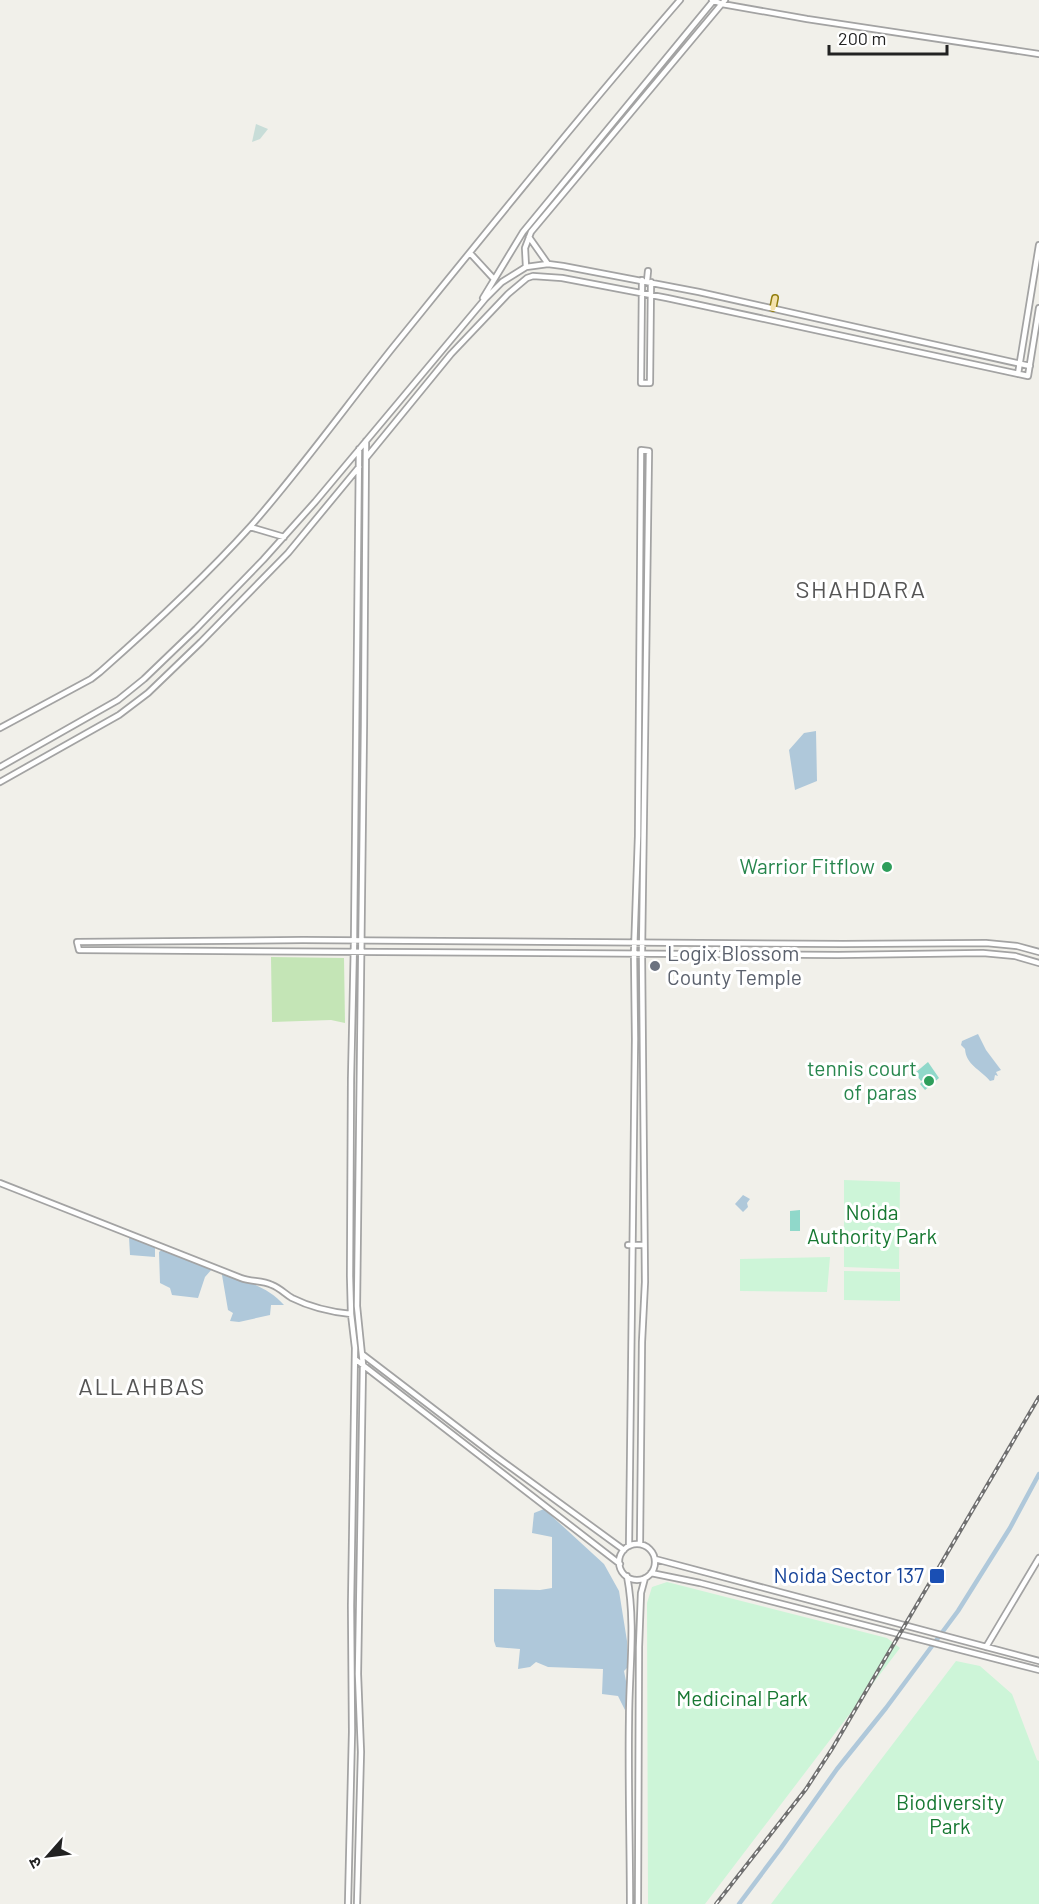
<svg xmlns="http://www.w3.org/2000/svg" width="1039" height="1904" viewBox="0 0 1039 1904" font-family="Barlow,'Noto Sans Devanagari',sans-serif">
  <rect width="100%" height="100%" fill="#f1f0ea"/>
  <!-- grass -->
  <path fill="#c4e5b6" d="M271,957L344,958L345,1023L331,1020L272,1022Z"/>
  <!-- wetland -->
  <path fill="#c8ddd8" d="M256,124L268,129L260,139L252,142Z"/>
  <!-- park -->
  <path fill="#cdf5d8" d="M844,1180L900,1182L899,1269L844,1267Z
    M830,1257L827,1292L740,1291V1259Z
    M844,1271L900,1272V1301L844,1300Z
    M667,1582L887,1638L900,1648L705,1904H648L647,1603L652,1587Z
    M956,1661L980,1666L1012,1694L1037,1760L1039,1761V1904H771Z"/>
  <!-- pitch -->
  <path fill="#90d8ca" d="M928,1062L939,1078L925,1090L920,1084L929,1075L921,1081L915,1073Z
    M800,1210V1231H790V1211Z"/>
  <!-- water -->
  <path fill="#afc8da" d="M816,731L817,781L795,790L789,750L804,733Z
    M978,1034L986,1050L1001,1070L996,1072L998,1076L995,1075L994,1080L990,1081C980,1069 966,1065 965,1049L961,1045L962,1041Z
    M743,1195L750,1199L747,1203L748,1207L743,1212L735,1204Z
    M129,1237L155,1245V1257L130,1255Z
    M164,1248L212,1269L205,1277L198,1298L172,1295L170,1288L160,1283L159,1252Z
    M226,1273C247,1282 268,1287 284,1305H271L270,1315L239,1322L230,1321L233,1313L228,1310L222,1275Z
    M544,1509L604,1564L619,1591L627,1641L628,1667L624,1671L629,1696L625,1710L618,1696L602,1694L603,1669L548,1667L536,1662L530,1667L518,1669L520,1649L496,1647L494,1641V1589L540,1590L552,1588V1537L532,1533L534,1513Z"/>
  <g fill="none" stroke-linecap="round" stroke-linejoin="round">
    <!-- canal -->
    <path stroke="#afc8da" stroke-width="4.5" d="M739,1904L781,1848L837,1769L886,1708L958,1611L1010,1528L1039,1474"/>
    <!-- tertiary casing -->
    <g stroke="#a3a3a3" stroke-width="8">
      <path id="tertiary" d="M712,0L722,4L807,19L1039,54
        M529,237L548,264
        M470,253L493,278
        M526,267L525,248L531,232L725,0
        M642,280L641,383H650L651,282
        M647,281L648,271
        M483,298L523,232L714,0
        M1018,374L1039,245
        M366,458L451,354L508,294L527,278L533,276L562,278L667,298L1028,376L1039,308
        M250,527L284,537
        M0,728L91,679L100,672C151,627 205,577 250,527C301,469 346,406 394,346C488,230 582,113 680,0
        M0,767L118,700L144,679L196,629L263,560L315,502L485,299L502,282L526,267L548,264L563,266L699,292L1030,366
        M0,782L119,715L148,693L201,642L288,553L359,467
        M1039,952L1017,946L986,943L843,944L303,940L77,942L79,950L838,955L983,953L1015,956L1039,963
        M0,1183L241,1278C251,1282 262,1280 272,1285C280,1288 285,1294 292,1298C310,1307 331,1312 351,1314
        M628,1245H644
        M362,1354L494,1455L624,1550
        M355,1359L620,1564
        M619 1562a18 18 0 1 1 36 0a18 18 0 1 1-36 0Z
        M629,1546L635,1039L634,953L638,836L641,450L649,451L642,953L645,1282L642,1342L640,1544
        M655,1559L1039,1661
        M651,1573L700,1583L1039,1670
        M627,1576C636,1623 629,1672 629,1719C628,1781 630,1842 630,1904
        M986,1647L1039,1558
        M348,1904L352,1732L351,1606L355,1348L351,1314L350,1276L351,1079L354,941L359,449
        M357,1904L361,1752L358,1674L363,1365L357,1306L364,725L366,441
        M638,1904L639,1647L641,1593L645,1578"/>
    </g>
    <!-- primary casing -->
    <g stroke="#917e0f" stroke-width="8">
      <path id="primary" d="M773,308L775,298"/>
    </g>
    <!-- tertiary -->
    <use href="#tertiary" stroke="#fff" stroke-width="4.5"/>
    <!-- primary -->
    <use href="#primary" stroke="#f4e2ac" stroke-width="5"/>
    <!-- rail casing -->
    <g stroke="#707070" stroke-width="4">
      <path id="rail" d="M716,1904L806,1789L832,1749L1039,1397"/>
    </g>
    <!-- rail -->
    <use href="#rail" stroke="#fff" stroke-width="1.5" stroke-dasharray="4.5" stroke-linecap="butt"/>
  </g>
  <!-- markers -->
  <g fill="#2e9e5b" stroke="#fff" stroke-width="2">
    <circle cx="887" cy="867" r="6"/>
    <circle cx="929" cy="1081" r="6"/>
  </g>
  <circle fill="#6b7280" stroke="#fff" stroke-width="2" cx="655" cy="966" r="6"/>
  <rect fill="#1a4fb4" stroke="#fff" stroke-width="2" x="929" y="1568" width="16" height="16" rx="3"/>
  <g text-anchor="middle" stroke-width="6" stroke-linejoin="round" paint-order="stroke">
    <!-- leisure labels -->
    <g font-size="21" fill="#27864d" stroke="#fff" text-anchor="end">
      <text x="875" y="874">Warrior Fitflow</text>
      <text x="917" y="1076">tennis court<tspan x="917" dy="24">of paras</tspan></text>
    </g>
    <!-- worship labels -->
    <g font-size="21" fill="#5b616d" stroke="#fff" text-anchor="start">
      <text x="667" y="961">Logix Blossom<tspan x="667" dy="24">County Temple</tspan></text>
    </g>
    <!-- park labels -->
    <g font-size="21" fill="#177832" stroke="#fff">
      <text x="872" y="1220">Noida<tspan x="872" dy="24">Authority Park</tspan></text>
      <text x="742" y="1706">Medicinal Park</text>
      <text x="950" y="1810">Biodiversity<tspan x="950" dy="24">Park</tspan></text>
    </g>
    <!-- transit labels -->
    <g font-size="21" fill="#164399" stroke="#fff" text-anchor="end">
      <text x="924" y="1583">Noida Sector 137</text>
    </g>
    <!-- quarter labels -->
    <g font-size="24" letter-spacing="1.5" fill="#555" stroke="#fff">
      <text x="861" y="598">SHAHDARA</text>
      <text x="142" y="1395">ALLAHBAS</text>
    </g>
  </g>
  <!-- north arrow -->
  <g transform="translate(48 1856) rotate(242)" stroke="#ffffff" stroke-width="4.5" paint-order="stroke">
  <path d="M0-4.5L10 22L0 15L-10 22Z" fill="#222222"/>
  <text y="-9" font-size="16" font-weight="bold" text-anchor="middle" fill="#222222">उ</text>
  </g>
  <!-- scale -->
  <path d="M829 45v9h118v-9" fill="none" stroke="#222222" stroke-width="3"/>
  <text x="838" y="45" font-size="18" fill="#222222" stroke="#ffffff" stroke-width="4.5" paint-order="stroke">200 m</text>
</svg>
